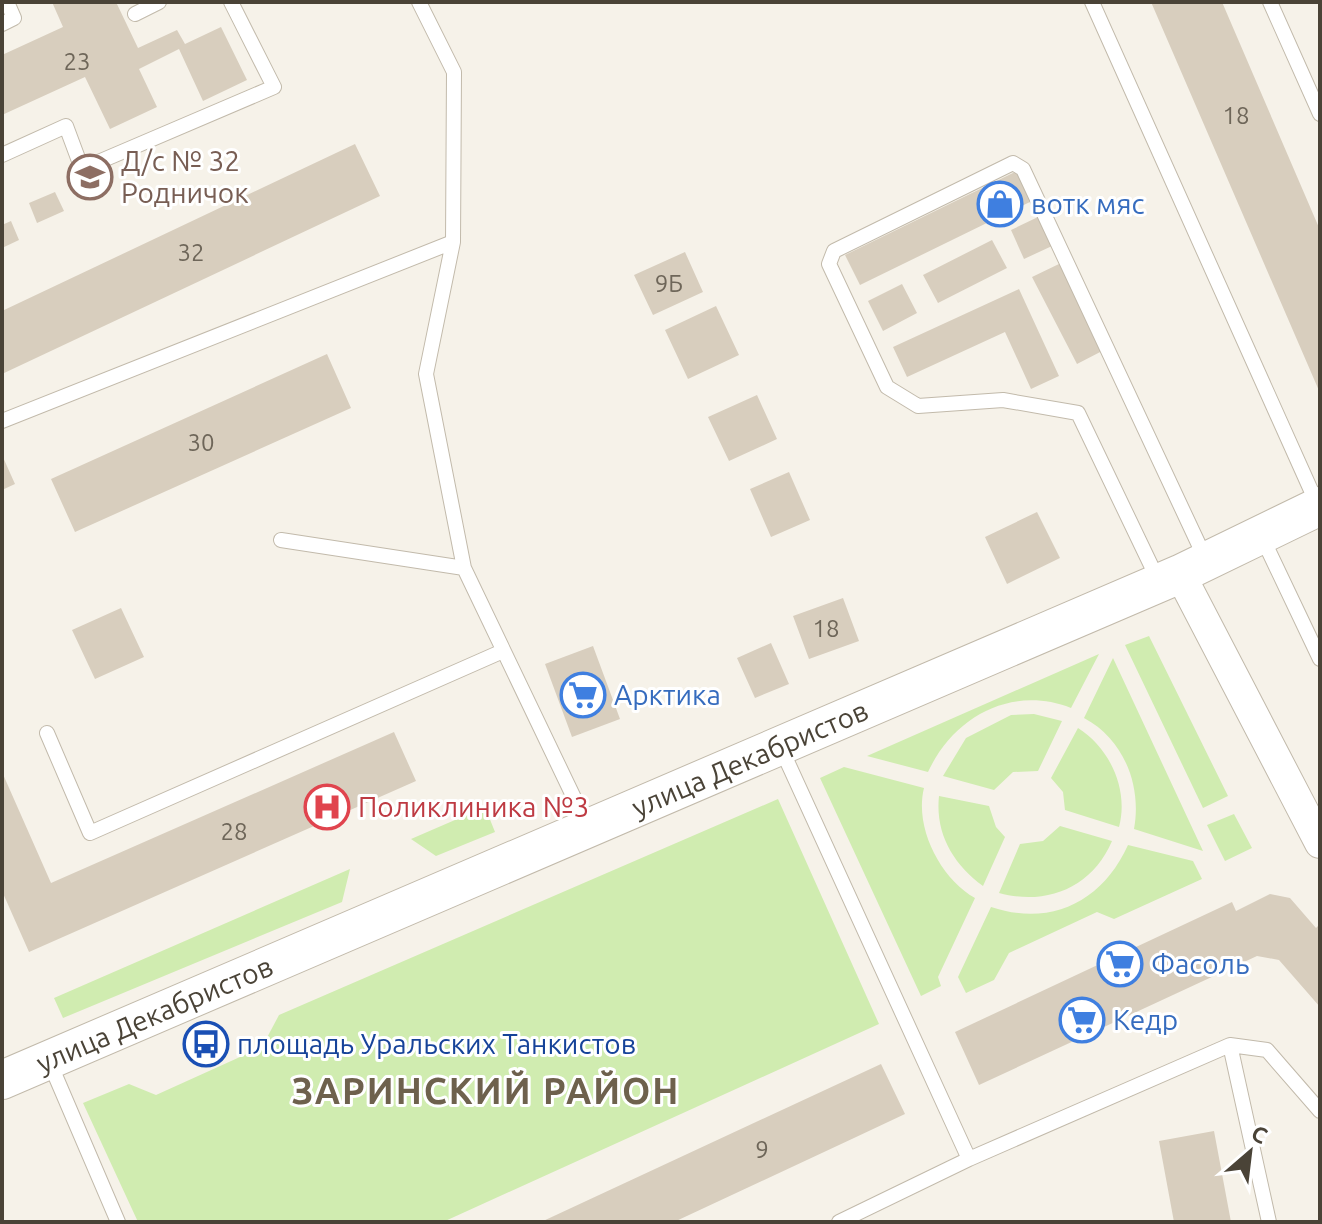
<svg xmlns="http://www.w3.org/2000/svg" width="1322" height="1224" viewBox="0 0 1322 1224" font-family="Ubuntu,sans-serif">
  <rect width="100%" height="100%" fill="#f6f2e9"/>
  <!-- green -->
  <path fill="#d0ecb0" d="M1149,636L1228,796L1203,808L1125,645Z
    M1099,654L1071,708C1012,685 954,716 928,772L867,756Z
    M1113,658L1203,851L1134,829C1142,786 1124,739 1084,718Z
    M1011,715L1034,714L1062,721L1038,771L1013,772L994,790L943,776L966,738Z
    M1078,728C1110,748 1129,790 1119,827L1065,810L1063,792L1051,778Z
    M844,767L924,788C914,828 941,879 975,898L938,977L941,986L921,996L820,778Z
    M939,796L989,806L996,827L1005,837L983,886C953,864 935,833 939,796Z
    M778,799L879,1024L443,1222H138L83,1103L129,1084L156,1095L262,1047L279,1015Z
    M485,807L495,832L436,856L411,839Z
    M1234,814L1252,848L1225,861L1207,825Z
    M1060,826L1112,841C1092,888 1046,906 999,893L1020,844L1043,841Z
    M1128,845L1193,861L1202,879L1114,919L1097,912L1009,953L994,980L966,993L958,977L991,907C1051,927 1102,902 1128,845Z
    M350,869L342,902L63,1018L54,998Z"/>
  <!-- building -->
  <path fill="#d8cebe" d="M52,2H116L138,48L177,30L185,44L221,27L247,80L203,101L179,49L139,69L157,107L110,129L85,77L2,115V55L63,27Z
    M1151,2H1222L1320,230V393Z
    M355,144L380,196L2,374V311Z
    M1017,171L1032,201L860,285L845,255Z
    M55,192L64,211L37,223L29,203Z
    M1038,217L1052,246L1024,259L1011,230Z
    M11,221L19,240L2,248V225Z
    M992,240L1007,268L938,303L923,275Z
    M685,252L703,292L653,315L634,275Z
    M1061,263L1106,349L1077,364L1032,277Z
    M902,284L917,313L883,331L868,301Z
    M1019,289L1059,376L1031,389L1005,332L907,377L893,347Z
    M716,306L739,355L688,379L665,330Z
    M327,354L351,408L75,532L51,479Z
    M757,395L777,439L729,461L708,417Z
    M2,455L15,484L2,490Z
    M789,472L810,520L771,537L750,489Z
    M1037,512L1060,558L1007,584L985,537Z
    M843,598L859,641L809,659L793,616Z
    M121,608L144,657L95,679L72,630Z
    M771,643L789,684L755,698L737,658Z
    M593,646L620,719L572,737L545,664Z
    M394,732L416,781L29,952L2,891V772L51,883Z
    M1270,894L1290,898L1316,928L1320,924V1007L1279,960L1257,956L979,1085L955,1032L1232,902L1236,911Z
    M881,1064L905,1114L854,1138L674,1222H541Z
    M1214,1131L1231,1222H1174L1159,1141Z"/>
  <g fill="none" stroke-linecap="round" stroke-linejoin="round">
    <!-- service casing -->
    <g stroke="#c2baab" stroke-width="16">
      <path id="service" d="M419,2L454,72L453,242L426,374L464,568
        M1092,2L1318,506
        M1270,2L1320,114
        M135,14L159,2
        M2,24L14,18L7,2
        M2,155L66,126L82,169L274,87L231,2
        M2,421L453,242
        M1261,535L1320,659
        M281,540L464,568L588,827
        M1159,582L1078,413L1003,400L918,406L887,387L829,264L834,251L1013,163L1023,169L1206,560
        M47,733L90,833L503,651
        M781,748L969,1159
        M1230,1045L1269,1222
        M49,1061L118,1222
        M839,1222L969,1159L1230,1045L1267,1050L1320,1111"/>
    </g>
    <!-- minor casing -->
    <g stroke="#c2baab" stroke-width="32">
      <path id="minor" d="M1180,574L1320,843"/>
    </g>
    <!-- tertiary casing -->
    <g stroke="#c2baab" stroke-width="40">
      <g id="tertiary">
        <path id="s1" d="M2,1080L1180,574L1320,506"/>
      </g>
    </g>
    <!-- service -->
    <use href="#service" stroke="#fff" stroke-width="14"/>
    <!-- minor -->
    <use href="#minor" stroke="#fff" stroke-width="30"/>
    <!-- tertiary -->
    <use href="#tertiary" stroke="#fff" stroke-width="38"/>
  </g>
  <!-- icons -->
  <defs>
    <g id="school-ring" transform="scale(2.3)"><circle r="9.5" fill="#fff" stroke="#8d6e63" stroke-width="1.5"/><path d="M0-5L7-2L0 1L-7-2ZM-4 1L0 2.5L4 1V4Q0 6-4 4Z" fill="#8d6e63"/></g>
    <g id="shop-ring" transform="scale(2.3)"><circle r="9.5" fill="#fff" stroke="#3f7fe0" stroke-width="1.5"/><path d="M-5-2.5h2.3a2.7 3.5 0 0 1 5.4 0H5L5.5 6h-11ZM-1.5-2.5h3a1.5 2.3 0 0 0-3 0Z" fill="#3f7fe0"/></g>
    <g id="supermarket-ring" transform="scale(2.3)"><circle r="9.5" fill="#fff" stroke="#3f7fe0" stroke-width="1.5"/><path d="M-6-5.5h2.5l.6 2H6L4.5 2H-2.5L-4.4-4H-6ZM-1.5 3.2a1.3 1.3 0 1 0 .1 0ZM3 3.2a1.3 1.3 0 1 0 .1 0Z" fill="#3f7fe0"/></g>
    <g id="hospital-ring" transform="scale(2.3)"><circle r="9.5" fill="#fff" stroke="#e0444e" stroke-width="1.5"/><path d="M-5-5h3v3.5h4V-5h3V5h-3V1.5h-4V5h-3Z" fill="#e0444e"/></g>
    <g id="bus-ring" transform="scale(2.3)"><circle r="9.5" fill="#fff" stroke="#1a4fb4" stroke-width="1.5"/><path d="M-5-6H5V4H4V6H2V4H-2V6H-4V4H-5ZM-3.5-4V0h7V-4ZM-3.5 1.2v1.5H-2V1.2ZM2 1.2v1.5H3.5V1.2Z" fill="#1a4fb4"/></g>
  </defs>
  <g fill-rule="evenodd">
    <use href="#school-ring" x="90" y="177"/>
    <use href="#shop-ring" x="1000" y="204"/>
    <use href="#supermarket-ring" x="583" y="695"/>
    <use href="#hospital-ring" x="327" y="807"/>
    <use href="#supermarket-ring" x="1120" y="964"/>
    <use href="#supermarket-ring" x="1082" y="1020"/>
    <use href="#bus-ring" x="206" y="1044"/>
  </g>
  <g text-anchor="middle" stroke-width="6" stroke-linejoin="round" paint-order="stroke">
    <!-- number labels -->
    <g font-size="24" fill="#6e6659">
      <text x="77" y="70">23</text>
      <text x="1236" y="124">18</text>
      <text x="191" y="261">32</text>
      <text x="669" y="292">9Б</text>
      <text x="201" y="451">30</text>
      <text x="826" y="637">18</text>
      <text x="234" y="840">28</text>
      <text x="762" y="1158">9</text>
    </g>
    <!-- education labels -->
    <g font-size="28" fill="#785e54" stroke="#fff" text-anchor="start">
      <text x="121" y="171">Д/с № 32<tspan x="121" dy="32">Родничок</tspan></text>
    </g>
    <!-- shop labels -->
    <g font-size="28" fill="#366cbe" stroke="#fff" text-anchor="start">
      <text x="1031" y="214">вотк мяс</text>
      <text x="614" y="705">Арктика</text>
      <text x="1151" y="974">Фасоль</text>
      <text x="1113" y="1030">Кедр</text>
    </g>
    <!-- street labels -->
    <g font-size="28" fill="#4a4337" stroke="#fff">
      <text dy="10" stroke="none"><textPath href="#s1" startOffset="814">улица Декабристов</textPath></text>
      <text dy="10" stroke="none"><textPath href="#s1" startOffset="166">улица Декабристов</textPath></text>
    </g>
    <!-- health labels -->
    <g font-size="28" fill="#be3a42" stroke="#fff" text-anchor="start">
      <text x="358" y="817">Поликлиника №3</text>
    </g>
    <!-- transit labels -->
    <g font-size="28" fill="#164399" stroke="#fff" text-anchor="start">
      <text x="237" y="1054">площадь Уральских Танкистов</text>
    </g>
    <!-- district labels -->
    <g font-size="36" font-weight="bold" letter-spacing="2" fill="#6e614d" stroke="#fff">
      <text x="486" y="1104">ЗАРИНСКИЙ РАЙОН</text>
    </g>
  </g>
  <!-- border -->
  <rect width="1322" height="1224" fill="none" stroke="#4a4337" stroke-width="8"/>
  <!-- north arrow -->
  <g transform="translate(1250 1152) rotate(28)" stroke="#ffffff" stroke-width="6" paint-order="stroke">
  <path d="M0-6L14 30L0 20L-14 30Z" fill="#4a4337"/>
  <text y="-12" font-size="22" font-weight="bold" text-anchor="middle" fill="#4a4337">С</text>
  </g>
</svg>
